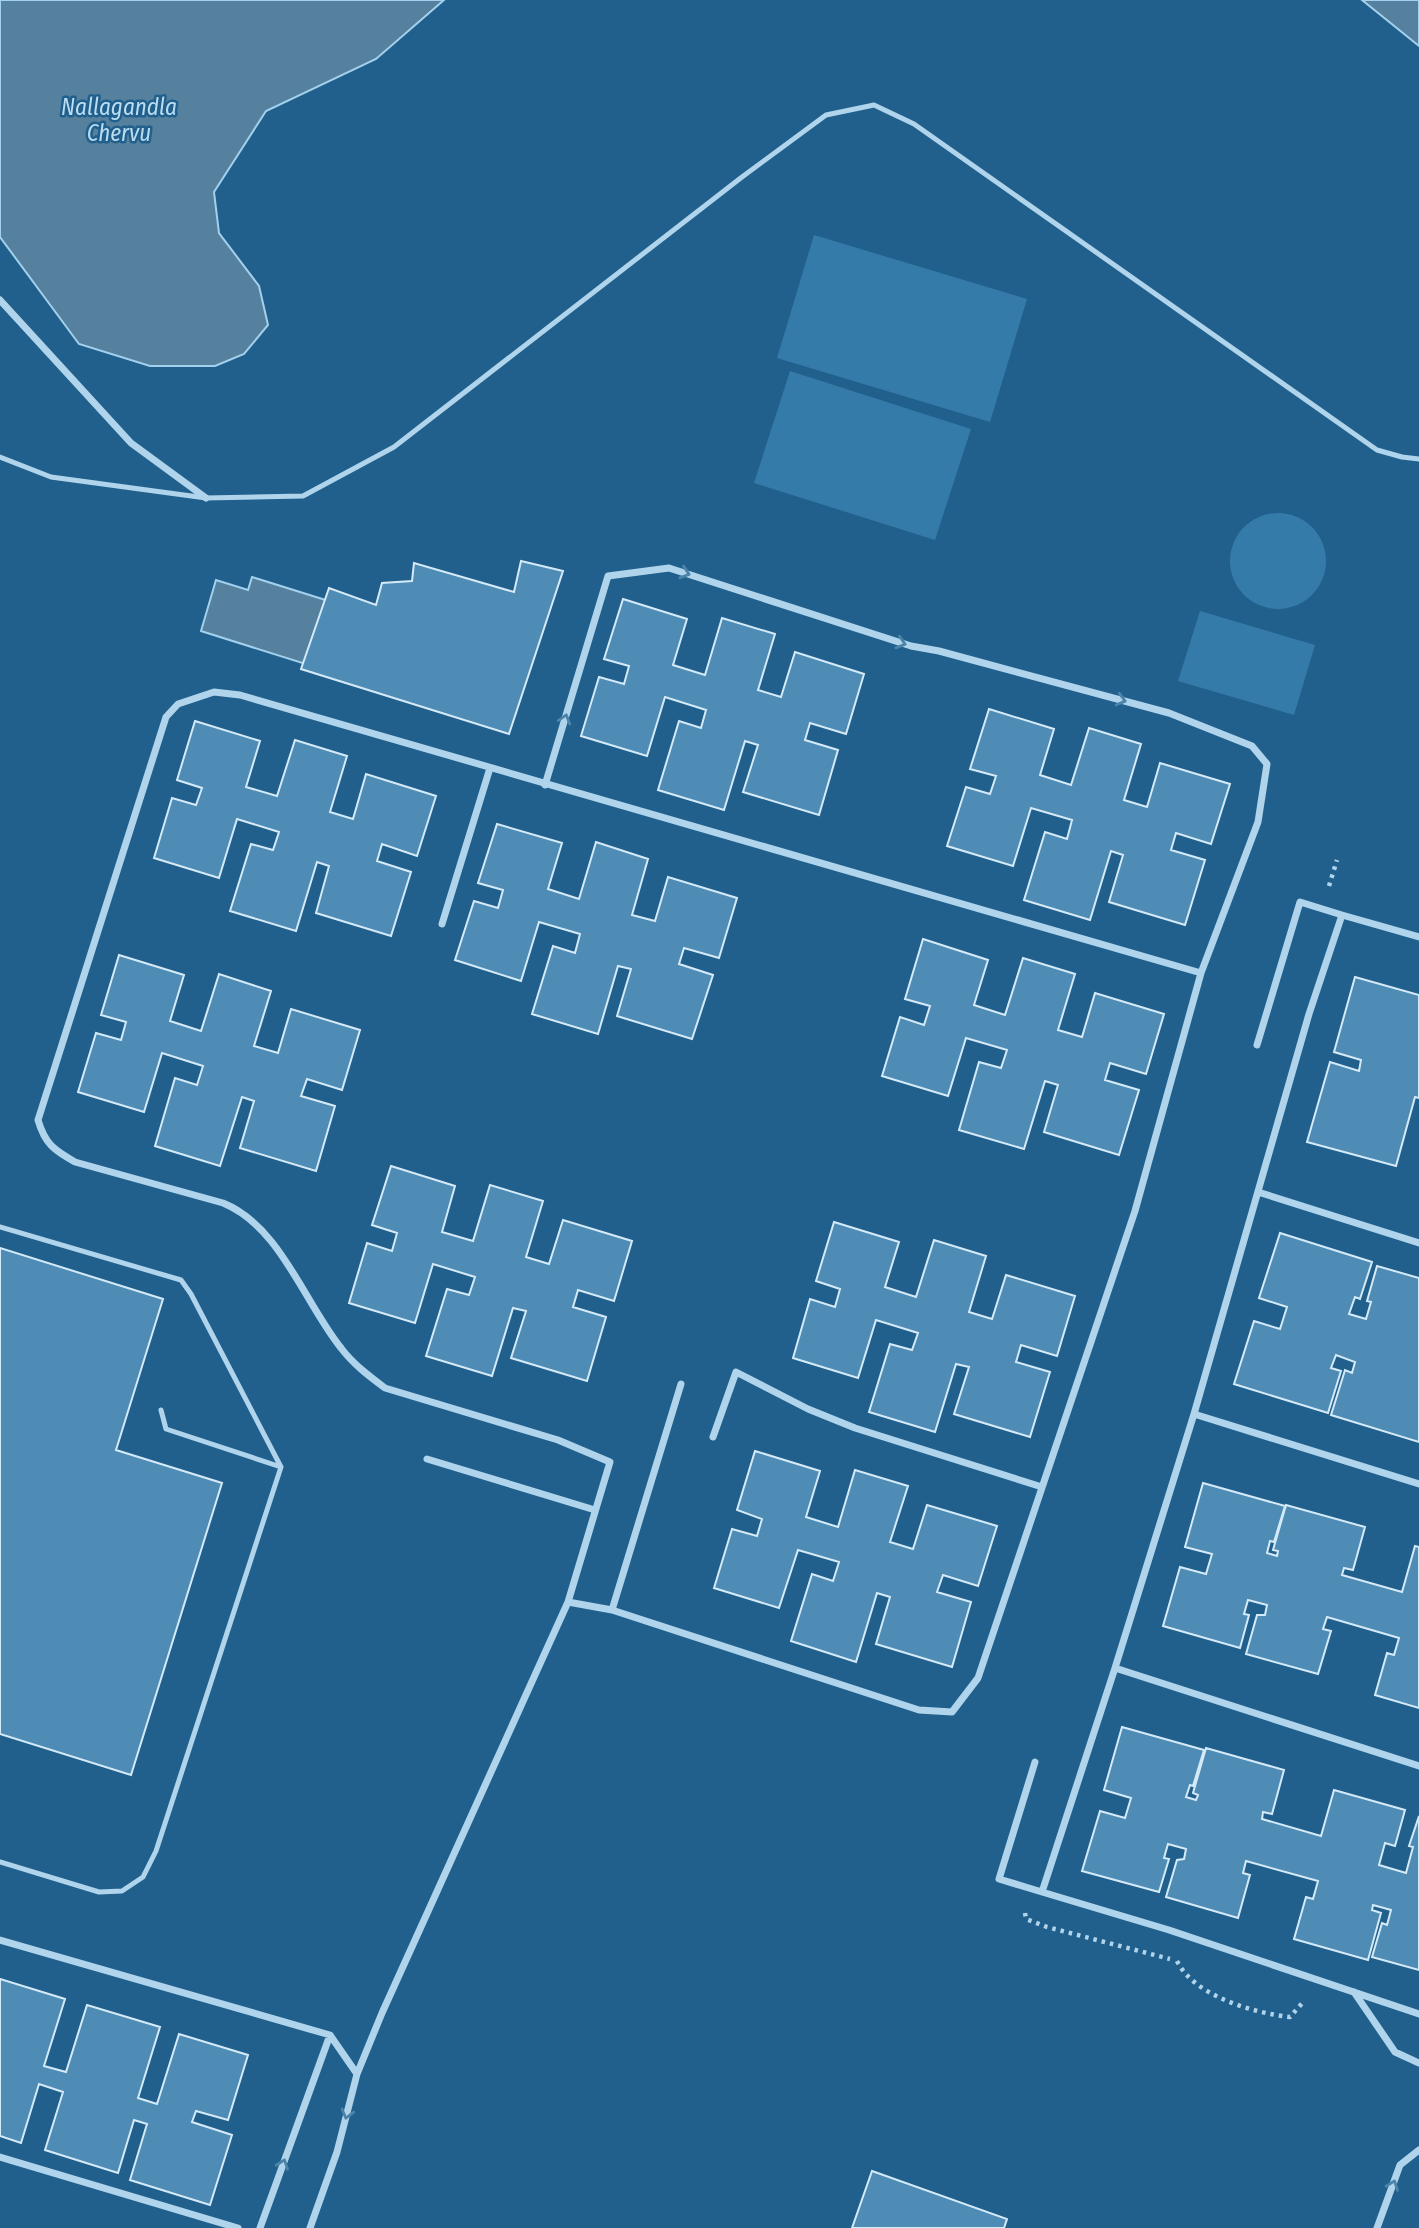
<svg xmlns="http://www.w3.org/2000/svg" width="1419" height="2228" viewBox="0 0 1419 2228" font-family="'Fira Sans Condensed',sans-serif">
  <rect width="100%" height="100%" fill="#21608c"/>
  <!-- green -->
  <path fill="#357ba9" d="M814,235L1027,299L990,422L777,358Z
    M790,371L971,429L935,540L754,483Z
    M1230 561a48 48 0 1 1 96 0a48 48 0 1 1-96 0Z
    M1200,611L1315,645L1294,715L1178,681Z"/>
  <!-- water -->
  <path fill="#55819e" stroke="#a3d0ec" stroke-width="2" d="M0,0H444L376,59L266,111L214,192L219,233L259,286L268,325L244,354L215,366H150L79,344L0,237Z
    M1362,0H1419V46Z
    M252,577L367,613L347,677L201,631L216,580L248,590Z"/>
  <!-- building -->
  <path fill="#4e8cb5" stroke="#d4eaf8" stroke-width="2" d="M521,561L563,571L509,734L301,669L329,588L376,605L382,583L412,581L414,563L514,592Z
    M623,599L687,619L673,665L705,675L722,618L775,634L758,690L781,697L795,652L864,674L846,734L810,723L805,740L838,750L819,815L743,792L758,745L745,741L724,810L658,790L679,721L701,728L706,710L665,697L647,756L581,736L599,677L624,684L629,666L604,659Z
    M989,709L1054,729L1040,775L1071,785L1089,728L1141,744L1124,800L1147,807L1160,763L1230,784L1211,844L1176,833L1171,850L1205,860L1185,925L1109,902L1123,855L1111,851L1090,920L1024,900L1045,832L1067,839L1072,820L1031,808L1013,866L947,846L966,787L990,794L996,776L970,769Z
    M195,721L260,741L246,787L277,796L295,740L347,756L330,812L353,819L366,774L436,796L417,856L382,844L377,861L411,872L391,936L316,913L329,866L317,862L296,931L230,911L251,844L273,850L279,832L237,819L219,878L154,858L172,798L196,805L202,788L177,780Z
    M497,824L562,843L548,889L579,899L596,842L648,859L632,915L655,921L668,877L737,898L719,958L684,948L679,964L713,975L692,1039L617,1016L631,969L618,966L598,1034L532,1014L553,946L575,953L580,934L539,922L521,981L455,960L474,901L498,908L503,890L478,883Z
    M923,939L988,960L974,1005L1005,1015L1023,958L1075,974L1058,1030L1082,1037L1095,993L1164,1014L1146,1074L1110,1063L1105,1080L1139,1090L1119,1155L1044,1132L1058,1085L1045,1081L1024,1149L959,1130L979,1062L1001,1068L1007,1050L966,1038L948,1096L882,1076L900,1017L924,1025L930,1006L905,999Z
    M119,955L184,975L170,1021L201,1031L219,974L271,991L254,1046L278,1053L291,1009L360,1030L342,1090L307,1079L301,1096L335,1106L316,1171L240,1148L254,1101L242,1097L220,1166L155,1146L175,1078L197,1085L203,1066L162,1053L144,1112L78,1092L96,1033L121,1040L126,1022L101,1015Z
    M1355,977L1419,995V1098L1415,1097L1396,1166L1307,1142L1330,1062L1359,1071L1361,1060L1334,1052Z
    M391,1166L455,1186L442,1232L473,1241L490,1185L543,1201L526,1257L549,1264L563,1220L632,1241L614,1301L578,1290L573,1307L606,1317L587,1381L511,1358L526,1311L513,1308L492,1376L426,1356L447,1289L469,1295L475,1277L433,1264L415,1323L349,1303L367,1243L392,1251L397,1233L372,1225Z
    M834,1222L899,1242L885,1287L916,1297L934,1240L986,1256L969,1312L992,1319L1006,1275L1075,1296L1057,1356L1021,1345L1016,1362L1050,1372L1030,1437L954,1414L969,1367L956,1364L935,1432L869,1412L890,1344L912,1350L918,1333L876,1320L858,1378L793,1358L810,1299L835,1307L840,1289L816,1281Z
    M1280,1233L1372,1262L1360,1299L1355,1297L1349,1314L1366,1319L1371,1302L1367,1301L1377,1266L1419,1278V1442L1331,1415L1345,1370L1352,1373L1355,1362L1336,1355L1331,1368L1341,1371L1328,1413L1234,1384L1254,1321L1280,1329L1287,1307L1259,1298Z
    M0,1248L163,1299L116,1450L222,1483L131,1775L0,1734Z
    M755,1451L820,1471L806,1517L838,1527L855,1470L908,1486L890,1542L913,1549L927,1505L997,1526L978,1586L943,1575L937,1592L971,1602L952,1667L876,1644L890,1597L877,1593L856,1662L791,1641L812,1574L833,1581L839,1562L798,1550L779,1608L714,1588L732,1529L757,1536L762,1519L737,1510Z
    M1203,1483L1285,1506L1274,1542L1270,1541L1267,1553L1277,1556L1278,1551L1273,1550L1286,1505L1365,1527L1353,1570L1344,1568L1342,1575L1402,1592L1415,1546L1419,1547V1708L1375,1695L1387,1653L1394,1655L1399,1638L1327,1617L1323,1629L1331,1631L1318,1674L1246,1654L1257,1615H1265L1267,1605L1248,1600L1244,1614L1249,1615L1240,1648L1163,1626L1180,1567L1206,1574L1212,1554L1185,1547Z
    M1122,1727L1204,1750L1193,1786L1190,1785L1186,1797L1196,1800L1198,1795L1193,1793L1206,1748L1284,1770L1272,1814L1263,1812L1262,1819L1321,1836L1334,1790L1405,1810L1395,1846L1385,1843L1379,1865L1406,1873L1413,1847L1409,1846L1419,1816V1970L1372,1957L1382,1923L1387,1925L1391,1910L1373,1905L1372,1910L1381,1913L1368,1960L1294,1939L1306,1897L1313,1899L1318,1881L1246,1861L1243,1873L1250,1875L1238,1918L1166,1897L1177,1860L1184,1859L1186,1849L1168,1844L1164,1858L1169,1859L1159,1892L1082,1871L1100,1811L1125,1818L1131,1798L1104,1790Z
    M0,1979L65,1999L44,2066L66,2072L87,2005L160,2027L138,2098L157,2104L179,2034L248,2055L228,2120L196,2111L192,2122L232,2135L210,2205L130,2180L147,2124L134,2120L118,2173L45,2150L63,2092L39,2084L21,2143L0,2136Z
    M872,2171L1007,2219L1004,2228H852Z"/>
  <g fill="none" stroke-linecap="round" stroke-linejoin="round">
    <!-- path -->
    <path stroke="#afd4eb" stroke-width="4.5" stroke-dasharray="3.5 5" stroke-linecap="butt" d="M1329,886L1337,860
      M1025,1913L1026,1919L1047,1927L1170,1959
      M1177,1961C1194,1996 1254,2013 1290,2017L1305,2000"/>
    <!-- service -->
    <path stroke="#afd4eb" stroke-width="5" d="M0,457L51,477L206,498L303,496L394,447L742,177L826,115L874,105L914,124L1377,450L1402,457L1419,459
      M0,1227L181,1280L191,1294L281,1467L156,1851L143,1877L122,1891L99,1892L0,1862
      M161,1410L166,1429L281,1467"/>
    <!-- minor -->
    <path stroke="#afd4eb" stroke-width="7" d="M0,300L131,443L206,498
      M214,692L240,695L1201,973L1135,1211L978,1678L952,1712L919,1710L612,1610L568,1602L610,1462L558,1440L385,1388C369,1376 353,1364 341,1348C304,1302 280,1226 223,1203L75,1162C54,1150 45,1144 38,1120L166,717L178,704Z
      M545,785L608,576L669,568L911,646L939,651L1169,713L1252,746L1267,764L1258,822L1201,973
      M442,924L490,768
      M1257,1045L1300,902L1342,915
      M1258,1192L1419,1243
      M1194,1414L1419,1484
      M713,1437L736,1372L808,1409L855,1428L1042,1487
      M427,1459L595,1510
      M612,1610L681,1384
      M1115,1668L1194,1414L1309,1014L1342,915L1419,937
      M1035,1762L999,1879L1042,1892
      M1419,1766L1115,1668L1042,1892L1169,1930L1419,2014
      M0,1940L330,2035
      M1354,1992L1395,2052L1419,2063
      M357,2074L382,2013L568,1602
      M0,2157L238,2228
      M260,2228L330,2035L357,2074L337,2152L310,2228
      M1377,2228L1400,2165L1419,2150"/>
  </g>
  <!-- one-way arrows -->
  <defs><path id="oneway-chevron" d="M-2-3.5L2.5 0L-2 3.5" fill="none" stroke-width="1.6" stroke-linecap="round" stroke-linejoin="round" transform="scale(1.75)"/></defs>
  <g stroke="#4c83a8">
    <use href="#oneway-chevron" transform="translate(685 573) rotate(18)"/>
    <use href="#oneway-chevron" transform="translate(901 643) rotate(17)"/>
    <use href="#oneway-chevron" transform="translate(1121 700) rotate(15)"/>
    <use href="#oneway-chevron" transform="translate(565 719) rotate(-73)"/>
    <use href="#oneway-chevron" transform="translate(347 2114) rotate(105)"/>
    <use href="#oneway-chevron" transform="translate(283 2164) rotate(-70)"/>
    <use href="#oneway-chevron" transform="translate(1393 2185) rotate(-70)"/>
  </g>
  <g text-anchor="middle" stroke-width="5" stroke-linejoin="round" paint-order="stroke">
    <!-- water labels -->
    <g font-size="23" font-style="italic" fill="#bbddf2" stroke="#21608c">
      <text x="119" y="115">Nallagandla<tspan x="119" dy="26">Chervu</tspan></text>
    </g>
  </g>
</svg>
